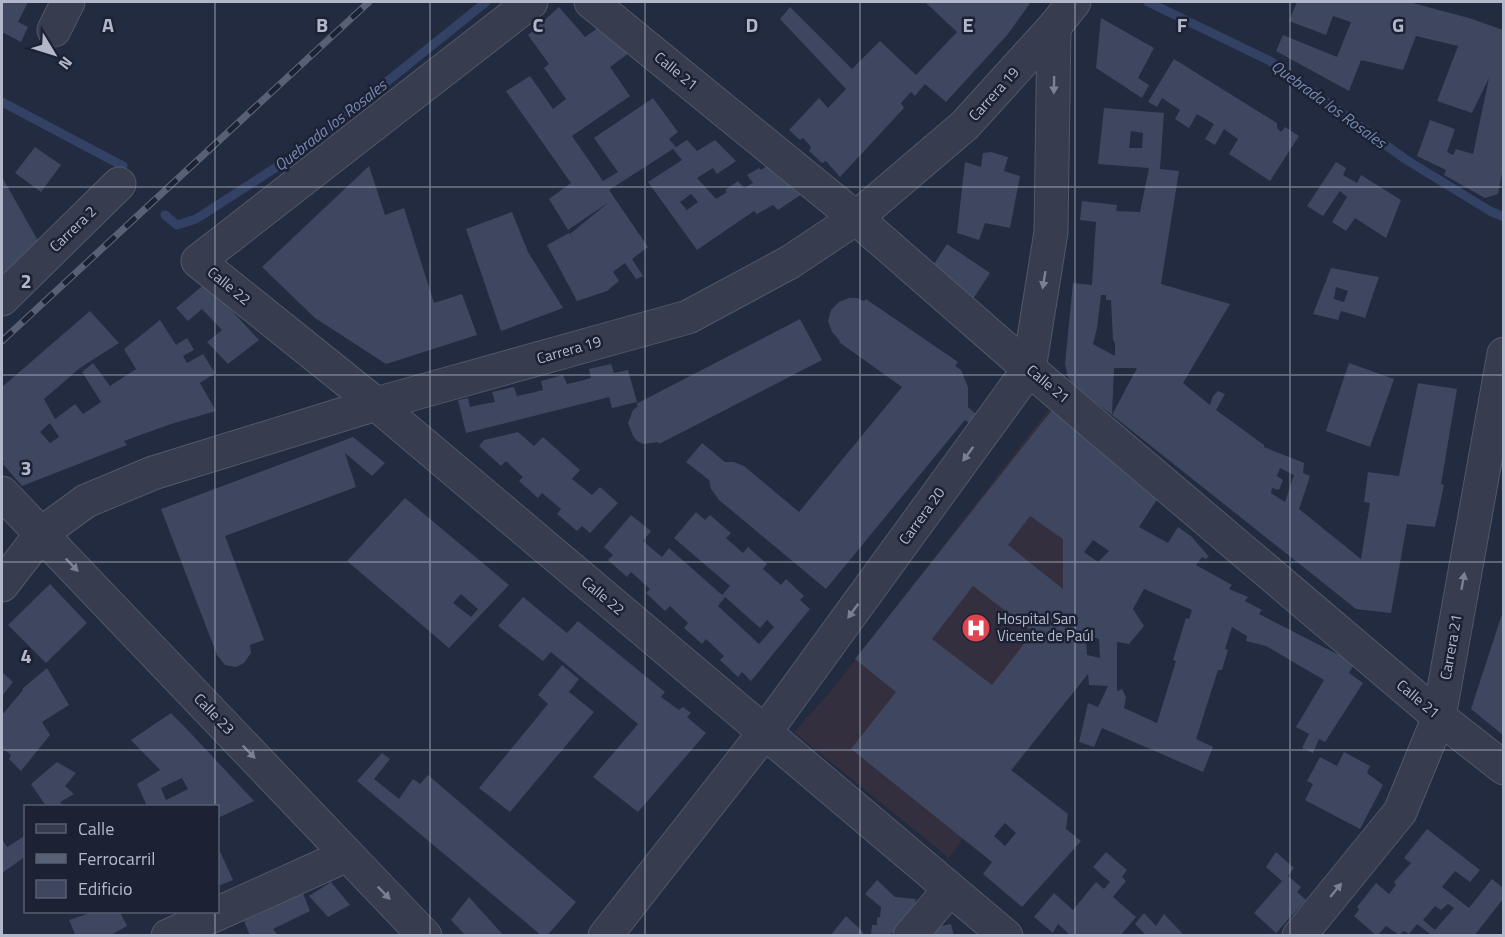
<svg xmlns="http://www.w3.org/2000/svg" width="1505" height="937" viewBox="0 0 1505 937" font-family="'Titillium Web',sans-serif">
  <rect width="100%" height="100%" fill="#222b3f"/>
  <!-- medical -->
  <path fill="#332f3f" d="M1049,409L1107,452L1070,565L1075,690L1011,772L949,858L794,732L831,691Z"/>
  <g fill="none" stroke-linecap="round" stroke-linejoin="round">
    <!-- stream -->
    <path stroke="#334165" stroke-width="9" d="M1148,2L1270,61L1405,159L1490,211L1504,217
      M2,102L123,166
      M165,215L177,225L196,219L297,154L486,2"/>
  </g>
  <!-- building -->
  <path fill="#3e475f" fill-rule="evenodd" d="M2,2H28L18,22L28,27L21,42L2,32Z
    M925,2H1031L1008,34L946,102L925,84L915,96L911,92L901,103L904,108L840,177L826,161L822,163L809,151L811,147L803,138L800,140L789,130L819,98L828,108L846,89L780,19L790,7L852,69L880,41L916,75L957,32Z
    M1297,2H1409L1469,18L1503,30V168L1498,194L1485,198L1444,175L1446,170L1417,156L1430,120L1455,129L1447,152L1453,155L1456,149L1473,154L1489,78L1472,113L1437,101L1458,46L1416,36L1403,70L1361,60L1349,91L1276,51L1283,35L1337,57L1351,22L1333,16L1326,35L1289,21Z
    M559,7L585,37L605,23L629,53L610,67L630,96L572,136L603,181L618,172L594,138L653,98L678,132L669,139L676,147L687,140L697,151L715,140L736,161L717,174L713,168L697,178L716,199L727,192L725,190L738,181L744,188L753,183L747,175L759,168L761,170L773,162L802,194L778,210L773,205L757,214L754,211L697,250L648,182L682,160L673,149L609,190L648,247L632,259L643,276L636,279L625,263L613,272L619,281L607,291L577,301L547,245L569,233L577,245L570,234L609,202L568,230L549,199L571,183L506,91L530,76L553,109L566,99L544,68L549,64L528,35ZM691,194L698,202L687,210L680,202Z
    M1101,18L1154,48L1138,78L1149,85L1142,98L1096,68Z
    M1174,59L1277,123V128L1281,132L1285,127L1299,136L1270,181L1229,154L1238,139L1224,129L1215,145L1205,139L1214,124L1197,114L1189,128L1175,119L1180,110L1162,98L1157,107L1148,102Z
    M1104,108L1164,113L1160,169L1179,171L1161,284L1230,304L1183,383L1210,405L1213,396L1218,391L1225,394L1216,410L1264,445V447L1304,463L1303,473L1310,476L1299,509L1361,559L1370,503L1364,502L1368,472L1399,476L1418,383L1457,389L1441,484L1444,485L1435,527L1407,524L1391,613L1356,609L1112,415L1137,368H1114L1112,415L1073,385L1068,377L1065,364L1073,283L1092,285L1096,222L1080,220L1082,201L1117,205L1116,211L1140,212L1149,168L1098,164ZM1131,131L1143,133L1142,148H1129ZM1101,295H1106V300H1111L1113,340L1115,343V356L1093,344L1097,328ZM1280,468L1294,475L1285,502L1271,493L1272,488L1279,490L1283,480L1277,476Z
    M35,147L61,165L41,192L15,173Z
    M991,152L1008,157L1004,171L1020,176L1010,228L985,223L979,240L957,233L965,162L981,167L983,153Z
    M1336,162L1346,168L1343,175L1357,183L1361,175L1401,200L1386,238L1355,218L1346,231L1332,222L1347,197L1340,191L1323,216L1307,206Z
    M369,166L385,215L404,208L434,303L462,294L477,335L386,364L315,318L262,267Z
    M2,177L45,253L2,287Z
    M512,212L528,252L563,308L501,331L466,229Z
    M947,244L990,273L973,299L930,270Z
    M1331,268L1379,277L1365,318L1341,311L1338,320L1313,314ZM1336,287L1348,291L1344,302L1334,299Z
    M206,283L259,340L228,364L207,342L222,330L202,309L188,321L176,308Z
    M849,298H857L864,301L866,299L958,362L955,366L961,370L968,387V407L976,414L969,423L965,420L826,589L719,500L711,489L709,480L686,462L702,443L725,462H734L744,466L799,512L902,387L839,342L840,341L832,332L828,321L831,310L839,302Z
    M90,311L119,343L80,368L44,399L55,419L75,404L83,414L101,402L82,372L93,363L110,386L136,369L124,349L160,320L176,345L187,338L194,350L183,356L187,363L203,354L215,373L200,383L216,411L171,424L124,441L127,445L22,486L2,463L4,462L2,458V387ZM50,423L59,437L50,443L40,432Z
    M800,319L822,360L659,444L658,442L644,444L637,441L633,436L628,423L633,410L638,406L636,404Z
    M1349,363L1394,379L1370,447L1326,431Z
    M611,364L614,373L628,370L637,402L612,408L609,397L466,433L458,400L468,398L470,407L483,404L495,402L492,392L514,387L517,396L531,393L543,390L541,381L563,375L567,384L580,381L591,378L589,369Z
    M1052,410L1158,498L1139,527L1168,543L1178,527L1192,537L1209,557L1205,559L1202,557L1196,565L1232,585L1229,589L1248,597L1245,601L1262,610L1259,614L1339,655L1342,652L1355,663L1349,673L1363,683L1325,742L1319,739L1313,753L1302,748L1309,734L1296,727L1324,680L1266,646L1246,641L1247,636L1232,627L1225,649L1228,650L1222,670H1218L1196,739L1213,747L1203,772L1102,728L1094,747L1079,742L1088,703L1098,707L1108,686L1089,685L1088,674L1011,770L1068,814L1066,829L1081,841L1022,907L983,874L992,862L851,749L896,692L855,659ZM1030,516L1063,539V589L1008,545ZM1093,540L1109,551L1098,562L1084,552ZM973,586L1033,632L992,685L932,639ZM1144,589L1192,610L1189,619L1186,618L1173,660L1176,661L1157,723L1124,708L1126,697L1122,689L1117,691V642L1129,644L1144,626L1133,609ZM1086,635L1099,639L1100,658L1087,655ZM1005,823L1016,833L1005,846L994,836Z
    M518,432L534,446L543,437L580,470L572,479L592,495L600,487L618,503L590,533L582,526L577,531L557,514L561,509L542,493L538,498L519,481L523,477L506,461L501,466L479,446L484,440Z
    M353,437L385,463L372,476L345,453L356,487L225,536L264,640L250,645L251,653L244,663L236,667L225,665L217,655L161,509Z
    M405,498L509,585L449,648L347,561ZM461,594L478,609L471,617L453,603Z
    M696,512L705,520L710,515L731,533L726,538L743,553L748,547L767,564L763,569L781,585L786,579L804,596L800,600L810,609L751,681L742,672L738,677L720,660L724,656L706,639L702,644L692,635L684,628L688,623L670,606L665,611L646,593L650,589L631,572L627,577L608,560L613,555L604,547L631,515L651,531L643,541L662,557L669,548L722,595L730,586L674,538ZM725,597L760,628L767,620L774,627L759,644L718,606Z
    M50,584L87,623L46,663L8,625Z
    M523,597L567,633L578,621L665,692L661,697L679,710L683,707L691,713L687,717L706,733L638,812L593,777L638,724L551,652L543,661L498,626Z
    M1503,611V735L1471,709Z
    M562,665L579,679L569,692L594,712L510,812L479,788L548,704L538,695Z
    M47,668L69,705L42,722L50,735L21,771L9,759L11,755L2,748V715L23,690L22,689Z
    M2,672L13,682L2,696Z
    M171,713L183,725L254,801L218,818V806H147L137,784L160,770L131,740ZM182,778L188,789L166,800L161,788Z
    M1344,752L1370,766L1367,773L1383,785L1360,829L1305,800L1313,784L1307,781L1320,757L1337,766Z
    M382,753L390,759L374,779L399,799L413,779L420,784L428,775L576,902L547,936H542L357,781Z
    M57,762L76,773L65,786L74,794L60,802L63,806H46L31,784Z
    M1427,829L1480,870L1470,882L1455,871L1442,887L1469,908L1492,879L1503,888V899L1474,936H1428L1430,934L1417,924L1409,934L1404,931L1399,935L1386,926L1377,936L1354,916L1359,910L1357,907L1376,883L1389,894L1396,885L1394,882L1411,863L1404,858ZM1448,904L1454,908L1435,930L1423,920L1435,906L1441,910Z
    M26,835V856L2,873V839L7,847Z
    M218,847L233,880L218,886Z
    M1106,852L1127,870L1122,877L1126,881L1113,897L1136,917L1120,936H1071L1058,924L1053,933L1034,917L1054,893L1073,910L1096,882L1104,889L1110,882L1093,867Z
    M1276,852L1294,868L1288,876L1301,887L1297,892L1306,900L1276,933L1254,913L1282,881L1266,867Z
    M877,880L895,897L916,899L913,917L903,918L900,932L891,933V936L871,935L872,925H877V918L880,917L881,907L865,894Z
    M331,882L350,905L328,917L309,896Z
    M303,893L310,911L273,929L278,936H250L244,921Z
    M469,897L504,936H466L451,920Z
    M93,912H120L127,926L109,936H76L69,920Z
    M1144,913L1156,926L1164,914L1182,933L1181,936H1147L1135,924Z
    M846,916L863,932L862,936H830Z
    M951,924L954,936H934L932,928Z"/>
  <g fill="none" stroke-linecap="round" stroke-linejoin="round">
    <!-- minor casing -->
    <g stroke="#52586a" stroke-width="35">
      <path id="minor" d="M531,2L198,261L376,404L1006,936
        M591,2L856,218L1029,369L1439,717L1504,768
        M54,30L68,2
        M2,299L119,184
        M2,493L425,936
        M168,936L347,855
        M605,936L765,732L1029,369L1051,232L1054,27
        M910,936L950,889
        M1299,936L1400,812L1439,717L1504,354"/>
    </g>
    <!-- tertiary casing -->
    <g stroke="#52586a" stroke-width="35">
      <path id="tertiary" d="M2,585L42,533L86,501L153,473L376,404L688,317L790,262L856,218L965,125L1054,27L1074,2"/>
    </g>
    <!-- minor -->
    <use href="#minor" stroke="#373d4f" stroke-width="33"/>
    <!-- tertiary -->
    <use href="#tertiary" stroke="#373d4f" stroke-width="33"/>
    <!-- rail casing -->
    <g stroke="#586076" stroke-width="7">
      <path id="rail" d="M2,341L369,2"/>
    </g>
    <!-- rail -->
    <use href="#rail" stroke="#1c2234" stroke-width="4.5" stroke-dasharray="14" stroke-linecap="butt"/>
  </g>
  <!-- one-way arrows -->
  <defs><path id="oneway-solid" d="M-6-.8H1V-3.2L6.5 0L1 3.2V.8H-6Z" transform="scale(1.5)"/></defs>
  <g fill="#7b8193">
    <use href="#oneway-solid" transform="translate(1054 85) rotate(91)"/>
    <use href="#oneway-solid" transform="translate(1044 280) rotate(99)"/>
    <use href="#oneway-solid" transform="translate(968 454) rotate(126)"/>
    <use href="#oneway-solid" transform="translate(72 565) rotate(46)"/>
    <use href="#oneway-solid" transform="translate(1463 581) rotate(-80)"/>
    <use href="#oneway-solid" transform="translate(853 611) rotate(126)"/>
    <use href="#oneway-solid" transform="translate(249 752) rotate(46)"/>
    <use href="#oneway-solid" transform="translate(1336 890) rotate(-51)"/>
    <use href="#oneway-solid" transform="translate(384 893) rotate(46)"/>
  </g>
  <!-- grid -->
  <path fill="none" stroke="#b2b8ca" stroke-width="1.5" stroke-opacity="0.55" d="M215,2V806M430,2V936M645,2V936M860,2V936M1075,2V936M1290,2V936M2,187H1504M2,375H1504M2,562H1504M2,750H1504M215,912V936"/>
  <!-- icons -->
  <defs>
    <g id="hospital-disc" transform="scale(1.5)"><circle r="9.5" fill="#e0444e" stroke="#1c2234"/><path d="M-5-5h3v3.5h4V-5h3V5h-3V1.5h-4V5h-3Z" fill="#fff"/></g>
  </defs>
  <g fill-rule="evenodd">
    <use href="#hospital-disc" x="976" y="628"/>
  </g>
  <g text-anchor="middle" stroke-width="5" stroke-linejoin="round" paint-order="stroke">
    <!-- street labels -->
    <g font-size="15" fill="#b2b8ca" stroke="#1c2234">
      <text transform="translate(676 71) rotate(39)" y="5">Calle 21</text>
      <text transform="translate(994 94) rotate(-48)" y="5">Carrera 19</text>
      <text transform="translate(73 229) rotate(-44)" y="5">Carrera 2</text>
      <text transform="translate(229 286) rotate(39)" y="5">Calle 22</text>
      <text transform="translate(569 350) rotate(-16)" y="5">Carrera 19</text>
      <text transform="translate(1048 384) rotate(40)" y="5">Calle 21</text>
      <text transform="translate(922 516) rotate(-54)" y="5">Carrera 20</text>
      <text transform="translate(603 596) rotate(40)" y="5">Calle 22</text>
      <text transform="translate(1451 647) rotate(-80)" y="5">Carrera 21</text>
      <text transform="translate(1418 699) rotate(40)" y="5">Calle 21</text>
      <text transform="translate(214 714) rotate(46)" y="5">Calle 23</text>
    </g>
    <!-- poi labels -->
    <g font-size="15" fill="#b2b8ca" stroke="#1c2234" text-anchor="start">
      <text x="997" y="624">Hospital San<tspan x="997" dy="17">Vicente de Paúl</tspan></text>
    </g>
    <!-- water labels -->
    <g font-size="16" font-style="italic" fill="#7889b3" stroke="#1c2234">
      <text transform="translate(1329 104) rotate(36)" y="6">Quebrada los Rosales</text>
      <text transform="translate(330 125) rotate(-38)" y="6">Quebrada los Rosales</text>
    </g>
  </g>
  <g font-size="20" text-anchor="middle" font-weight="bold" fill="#b2b8ca" stroke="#1c2234" stroke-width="5" stroke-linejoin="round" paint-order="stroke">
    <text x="108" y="32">A</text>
    <text x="322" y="32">B</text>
    <text x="538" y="32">C</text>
    <text x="752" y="32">D</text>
    <text x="968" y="32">E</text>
    <text x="1182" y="32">F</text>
    <text x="1398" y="32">G</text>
    <text x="26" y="288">2</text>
    <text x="26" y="475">3</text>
    <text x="26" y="663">4</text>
  </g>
  <!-- border -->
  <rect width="1505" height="937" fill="none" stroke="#b2b8ca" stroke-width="6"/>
  <!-- legend -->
  <rect x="24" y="805" width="195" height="108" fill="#1c2234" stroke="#585e70" stroke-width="1.5"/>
  <rect x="36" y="824" width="30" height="9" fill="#373d4f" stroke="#585e70" stroke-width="1.5"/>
  <text x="78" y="835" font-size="18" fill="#b2b8ca">Calle</text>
  <rect x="36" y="854" width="30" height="9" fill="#586076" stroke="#585e70" stroke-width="1.5"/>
  <text x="78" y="865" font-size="18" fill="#b2b8ca">Ferrocarril</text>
  <rect x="36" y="880" width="30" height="18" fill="#3e475f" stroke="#585e70" stroke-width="1.5"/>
  <text x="78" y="895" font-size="18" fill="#b2b8ca">Edificio</text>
  <!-- north arrow -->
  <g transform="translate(54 54) rotate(128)" stroke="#1c2234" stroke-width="4.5" paint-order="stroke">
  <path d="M0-4.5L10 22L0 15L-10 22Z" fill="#b2b8ca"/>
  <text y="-9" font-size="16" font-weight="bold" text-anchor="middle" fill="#b2b8ca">N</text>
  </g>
</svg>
